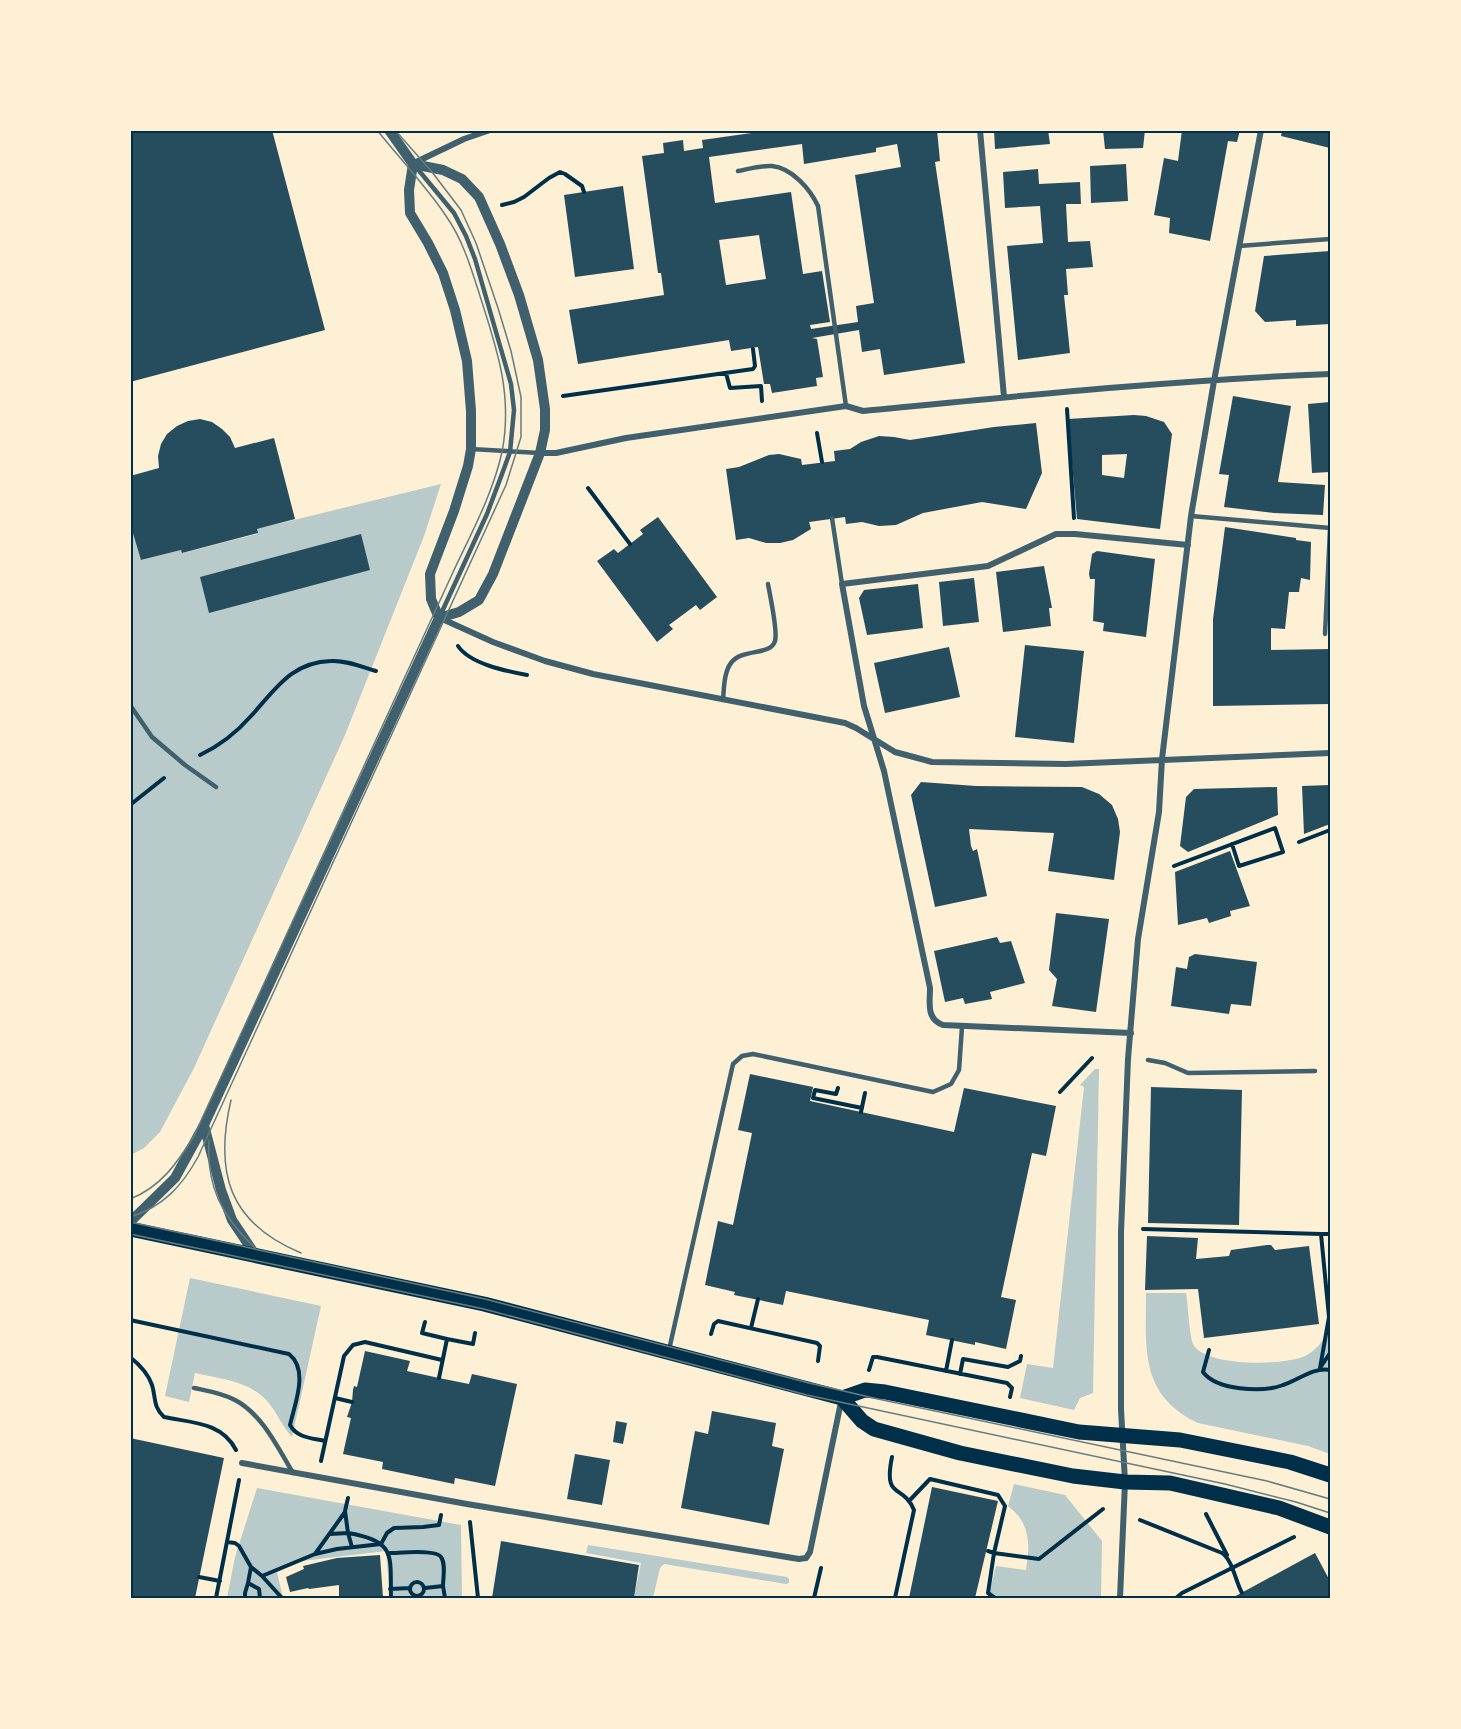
<svg xmlns="http://www.w3.org/2000/svg" width="1461" height="1729" viewBox="0 0 1461 1729" font-family="Quicksand,sans-serif">
  <rect width="100%" height="100%" fill="#fdf0d5"/>
  <!-- green -->
  <path fill="#b9caca" d="M441,484L424,536L345,735L194,1068L160,1132L144,1148L131,1155V523L142,560L181,550L183,553L257,534V529Z
    M1095,1069H1099L1093,1393L1080,1398L1074,1410L1020,1398L1027,1364L1053,1368L1084,1087L1080,1085Z
    M190,1278L321,1306L292,1437C282,1426 277,1413 268,1402C250,1381 221,1379 195,1373L189,1402L165,1396Z
    M1146,1293H1186C1188,1304 1189,1334 1193,1344C1204,1367 1284,1366 1305,1356C1316,1351 1323,1340 1330,1330V1454L1308,1446L1198,1423C1139,1395 1146,1348 1146,1293Z
    M1014,1484L1065,1495L1102,1541L1101,1598H988L996,1566L1026,1570C1030,1544 1031,1524 1008,1506Z
    M257,1488L461,1525L462,1598H390L386,1551L302,1561L277,1572L283,1598H227L235,1557Z
    M588,1545L787,1577L789,1579V1583L786,1584L664,1564L660,1568L653,1598H634L641,1563L586,1553Z"/>
  <!-- building -->
  <path fill="#264d5e" fill-rule="evenodd" d="M130,130H272L325,330L130,382Z
    M773,130H937L940,161L935,162L965,363L884,375L880,349L862,352L859,330L812,338L817,339L823,377L816,378L817,386L772,393L770,384H764L758,347L731,351L729,340L578,364L569,310L664,295L661,273H658L642,156L664,153L663,143L683,140L684,151L703,148L702,140ZM802,144L804,164L876,152V148L897,144L901,167L855,175L874,303L856,306L858,322L811,329L810,325L830,322L822,271L803,274L791,192L715,203L709,157ZM759,235L766,279L726,285L719,240Z
    M994,130H1048L1050,144L995,149Z
    M1103,130H1145L1143,148L1105,149Z
    M1182,130H1240L1237,142L1228,141L1210,241L1169,233L1170,218L1154,215L1164,158L1178,161Z
    M1282,130H1330V148L1281,136Z
    M1126,164L1128,201L1091,203L1090,166Z
    M1038,169L1039,184L1080,182L1081,204H1066L1068,242L1090,241L1093,267L1066,269L1068,295H1064L1070,353L1018,360L1007,246L1043,243L1040,206L1005,208L1003,172Z
    M623,186L634,269L575,277L564,195Z
    M1330,251V324L1296,326V320L1265,322L1255,311L1264,256Z
    M1233,396L1291,406L1278,482L1325,485L1323,515L1274,513L1224,507L1229,475L1219,474Z
    M1330,402V472L1312,473L1308,404Z
    M1134,415L1146,416L1164,422L1172,434L1160,529L1077,519L1068,419ZM1127,454L1124,478L1102,475V455Z
    M200,419L212,422L222,429L230,437L235,448L274,438L295,519L257,529L258,533L182,553L181,550L141,560L130,523V476L159,468L158,456L161,444L167,434L177,426L188,421Z
    M1036,423L1042,473L1026,509L982,502L923,513L896,525L879,526L862,522L846,524L845,517L809,522L811,529L793,540L780,543H766L749,538L736,540L726,469L739,467L769,455L779,454L801,459L802,465L835,461L834,451L850,449L861,442L879,436L894,437L910,440L994,427Z
    M658,517L717,597L700,610L696,605L669,625L673,629L657,642L597,561L614,549L618,553L643,534L640,530Z
    M1225,527L1296,538V540L1311,542L1310,580L1301,578L1299,592H1289L1285,629L1271,628V650L1330,649V704L1213,706V619Z
    M361,534L370,570L209,613L200,577Z
    M1097,551L1155,559L1146,637L1103,631L1104,623L1093,621L1095,579H1090L1089,574L1092,554Z
    M1044,566L1052,608H1049L1051,626L1003,632L996,572Z
    M974,578L979,622L943,626L939,582Z
    M918,584L923,628L867,635L859,598L864,590Z
    M1025,645L1084,651L1074,743L1015,737Z
    M949,647L960,697L885,713L874,663Z
    M921,782L976,786L1082,787L1099,794L1112,805L1118,819L1120,832L1114,880L1048,871L1054,833L969,829L971,846L973,851L977,849L987,896L935,907L911,795Z
    M1330,785V824L1304,834L1302,786Z
    M1277,787L1278,815L1188,852L1180,846L1186,797L1194,789Z
    M1230,851L1250,906L1230,911L1231,916L1209,923L1207,918L1178,925L1175,872Z
    M1056,913L1109,919L1096,1012L1052,1006L1057,979L1049,970Z
    M997,937L1000,943L1011,941L1025,983L990,992L992,999L965,1004L963,998L945,1002L934,951Z
    M1195,954L1257,962L1251,1006L1231,1004L1229,1014L1171,1006L1176,967L1187,969L1189,957Z
    M750,1074L813,1087L810,1101L954,1132L964,1088L1056,1106L1046,1156L1032,1153L1001,1297L1016,1300L1006,1349L975,1342V1345L926,1335L929,1320L786,1291L783,1305L734,1295L735,1292L705,1285L718,1221L733,1225L752,1133L738,1130Z
    M1151,1087L1242,1090L1239,1225L1148,1223Z
    M1147,1236L1198,1238L1196,1259L1229,1256L1231,1250L1267,1245H1271L1275,1250L1309,1246L1319,1324L1204,1338L1198,1289L1145,1290Z
    M365,1351L410,1361L407,1371L439,1378L469,1384L472,1374L517,1384L495,1486L455,1478L454,1484L382,1469L383,1462L343,1454L351,1418L347,1417L352,1402L353,1390L354,1386L357,1387Z
    M712,1411L776,1423L772,1446L784,1449L769,1525L681,1508L695,1431L708,1434Z
    M616,1421L627,1423L623,1444L613,1442Z
    M130,1438L224,1458L195,1598H130Z
    M575,1454L610,1460L602,1505L567,1499Z
    M932,1487L998,1501L975,1598H909Z
    M501,1541L639,1565L634,1598H492Z
    M1315,1553L1330,1581V1598H1232Z
    M380,1555L383,1598H339V1585L309,1589L308,1588L290,1592L286,1577L304,1569L303,1566L337,1558Z"/>
  <g fill="none" stroke-linecap="round" stroke-linejoin="round">
    <!-- path -->
    <path stroke="#003049" stroke-width="4" d="M502,205L514,202L524,197L549,178L560,172L565,174L582,186L584,192
      M726,373L730,388L761,386L762,401
      M563,396L753,369L755,366L753,349
      M1067,409L1074,518
      M817,433L822,462
      M588,488L630,544
      M458,646C470,664 506,671 527,675
      M200,755C219,746 237,732 251,716C275,690 291,662 331,661C346,660 362,667 376,671
      M130,805L164,778
      M1299,842L1330,830
      M1174,866L1275,828L1283,852L1239,866L1232,844
      M838,1088L836,1094L815,1090L813,1098L862,1108
      M1060,1092L1092,1058
      M861,1112L865,1093
      M1143,1229L1321,1234
      M1330,1234H1321L1329,1317L1320,1368L1330,1353
      M130,1320L289,1354C309,1370 295,1403 290,1425C297,1438 312,1438 325,1441
      M425,1322L422,1333L447,1339
      M751,1328L758,1299
      M711,1334L714,1324L718,1321L817,1343L820,1346L818,1361
      M1209,1350L1203,1372C1216,1390 1262,1393 1283,1385C1299,1380 1313,1367 1330,1370
      M130,1357C140,1365 148,1373 152,1385C156,1398 153,1407 164,1417C192,1423 222,1422 236,1450
      M869,1370L873,1357H877L1007,1383L1012,1388L1010,1397
      M946,1371L952,1340
      M960,1374L963,1359L1008,1367L1020,1361L1021,1356
      M439,1378L447,1339L473,1344L475,1333
      M335,1398L352,1402
      M892,1457C883,1501 903,1483 914,1510L895,1598
      M321,1461L344,1356L353,1345L365,1342L442,1360
      M348,1498L345,1511L348,1533C397,1541 390,1556 391,1598
      M909,1501L930,1479L998,1495L1005,1506L994,1553L988,1551
      M1206,1514L1227,1555
      M1140,1520L1222,1553C1233,1561 1235,1580 1242,1593
      M470,1522L478,1598
      M330,1534L348,1533L352,1547
      M227,1542L235,1543L239,1546L251,1567L248,1583
      M390,1553C400,1553 436,1549 441,1557C446,1564 443,1578 443,1586L425,1588
      M315,1554L345,1512
      M251,1567L262,1576L282,1598
      M262,1576L315,1554L337,1549L381,1544L387,1533L394,1528L423,1527L439,1525L441,1515
      M199,1577L220,1581
      M410 1589a7 7 0 1 1 14 0a7 7 0 1 1-14 0Z
      M443,1586L445,1598
      M390,1589L410,1588
      M216,1598L239,1480
      M245,1598V1593L248,1583L259,1589L260,1598
      M814,1598L821,1568
      M995,1598L988,1593L994,1553L1039,1559L1103,1509
      M1176,1598L1182,1593L1294,1537"/>
    <!-- service -->
    <path stroke="#3f606c" stroke-width="4.5" d="M416,167L454,213L466,236L475,259L511,384L514,410L510,452L502,474L487,514L440,616
      M738,171C749,169 762,165 772,166C792,168 810,189 818,206L846,406
      M1239,246L1330,239
      M471,449L540,453
      M1191,516L1330,528
      M832,518L842,584
      M1325,634L1330,529
      M723,700C724,688 724,672 731,663C742,648 771,656 775,641C778,631 770,596 768,584
      M130,705L152,737L185,765L216,787
      M1148,1060L1165,1063L1188,1073L1315,1071
      M669,1350L733,1064L742,1056L753,1054L933,1092L951,1084L959,1070L962,1027
      M194,1388C208,1391 222,1393 235,1400C262,1414 278,1448 293,1473"/>
    <!-- minor -->
    <path stroke="#3f606c" stroke-width="6" d="M980,130L1004,397
      M414,163L464,139L490,130
      M540,453H556L626,438L846,406L863,411C1018,396 1174,380 1330,374
      M440,618L493,642L545,661L593,674L845,723L856,728L895,752L932,762L1066,764L1330,753
      M1131,1033L943,1025C926,1019 930,1003 930,988L884,771L864,706L842,584L988,566L1056,534H1075L1188,545
      M242,1463L467,1504L799,1559L806,1558L810,1552L841,1402
      M1120,1598L1125,1482L1121,1409V1232L1128,1059L1138,939L1159,812L1162,759L1191,516L1214,381L1261,130"/>
    <!-- tertiary -->
    <path stroke="#3f606c" stroke-width="10" d="M389,130L413,164L443,170L462,179L479,197L500,244L519,295L538,360L545,409V430L540,453L493,574L479,600L459,612L439,618
      M204,1125L221,1190L232,1220L256,1256
      M130,1222L175,1178L204,1125L439,618L431,599L430,574L454,511L468,466L471,449V411L467,361L455,310L443,273L428,243L410,213L409,190L413,164"/>
    <!-- primary -->
    <path stroke="#003049" stroke-width="15" d="M130,1229L484,1304L842,1398L862,1421L874,1429L960,1453L1073,1476L1125,1482L1170,1483L1279,1508L1330,1527
      M842,1398L865,1390L885,1392L1079,1432L1180,1440L1290,1462L1330,1475"/>
    <!-- tram -->
    <path stroke="#657d81" stroke-width="1.5" d="M231,1100C214,1173 229,1223 301,1253
      M209,1140C206,1186 222,1217 255,1248
      M130,1199C161,1187 177,1163 194,1136L454,570C472,532 493,493 502,452C513,395 497,349 480,296C471,268 463,240 446,216C426,186 400,159 377,130
      M130,1217C163,1207 182,1186 198,1157L506,485L521,437V397L511,351L498,308L476,243L461,210L432,172L395,130
      M130,1222L485,1299L809,1383L878,1399L1267,1481L1330,1499
      M130,1234L484,1309L807,1395L1225,1484L1296,1502L1330,1513"/>
  </g>
  <!-- border -->
  <rect width="1461" height="1729" fill="none" stroke="#fdf0d5" stroke-width="264"/>
  <rect x="132" y="132" width="1197" height="1465" fill="none" stroke="#003049" stroke-width="2"/>
</svg>
